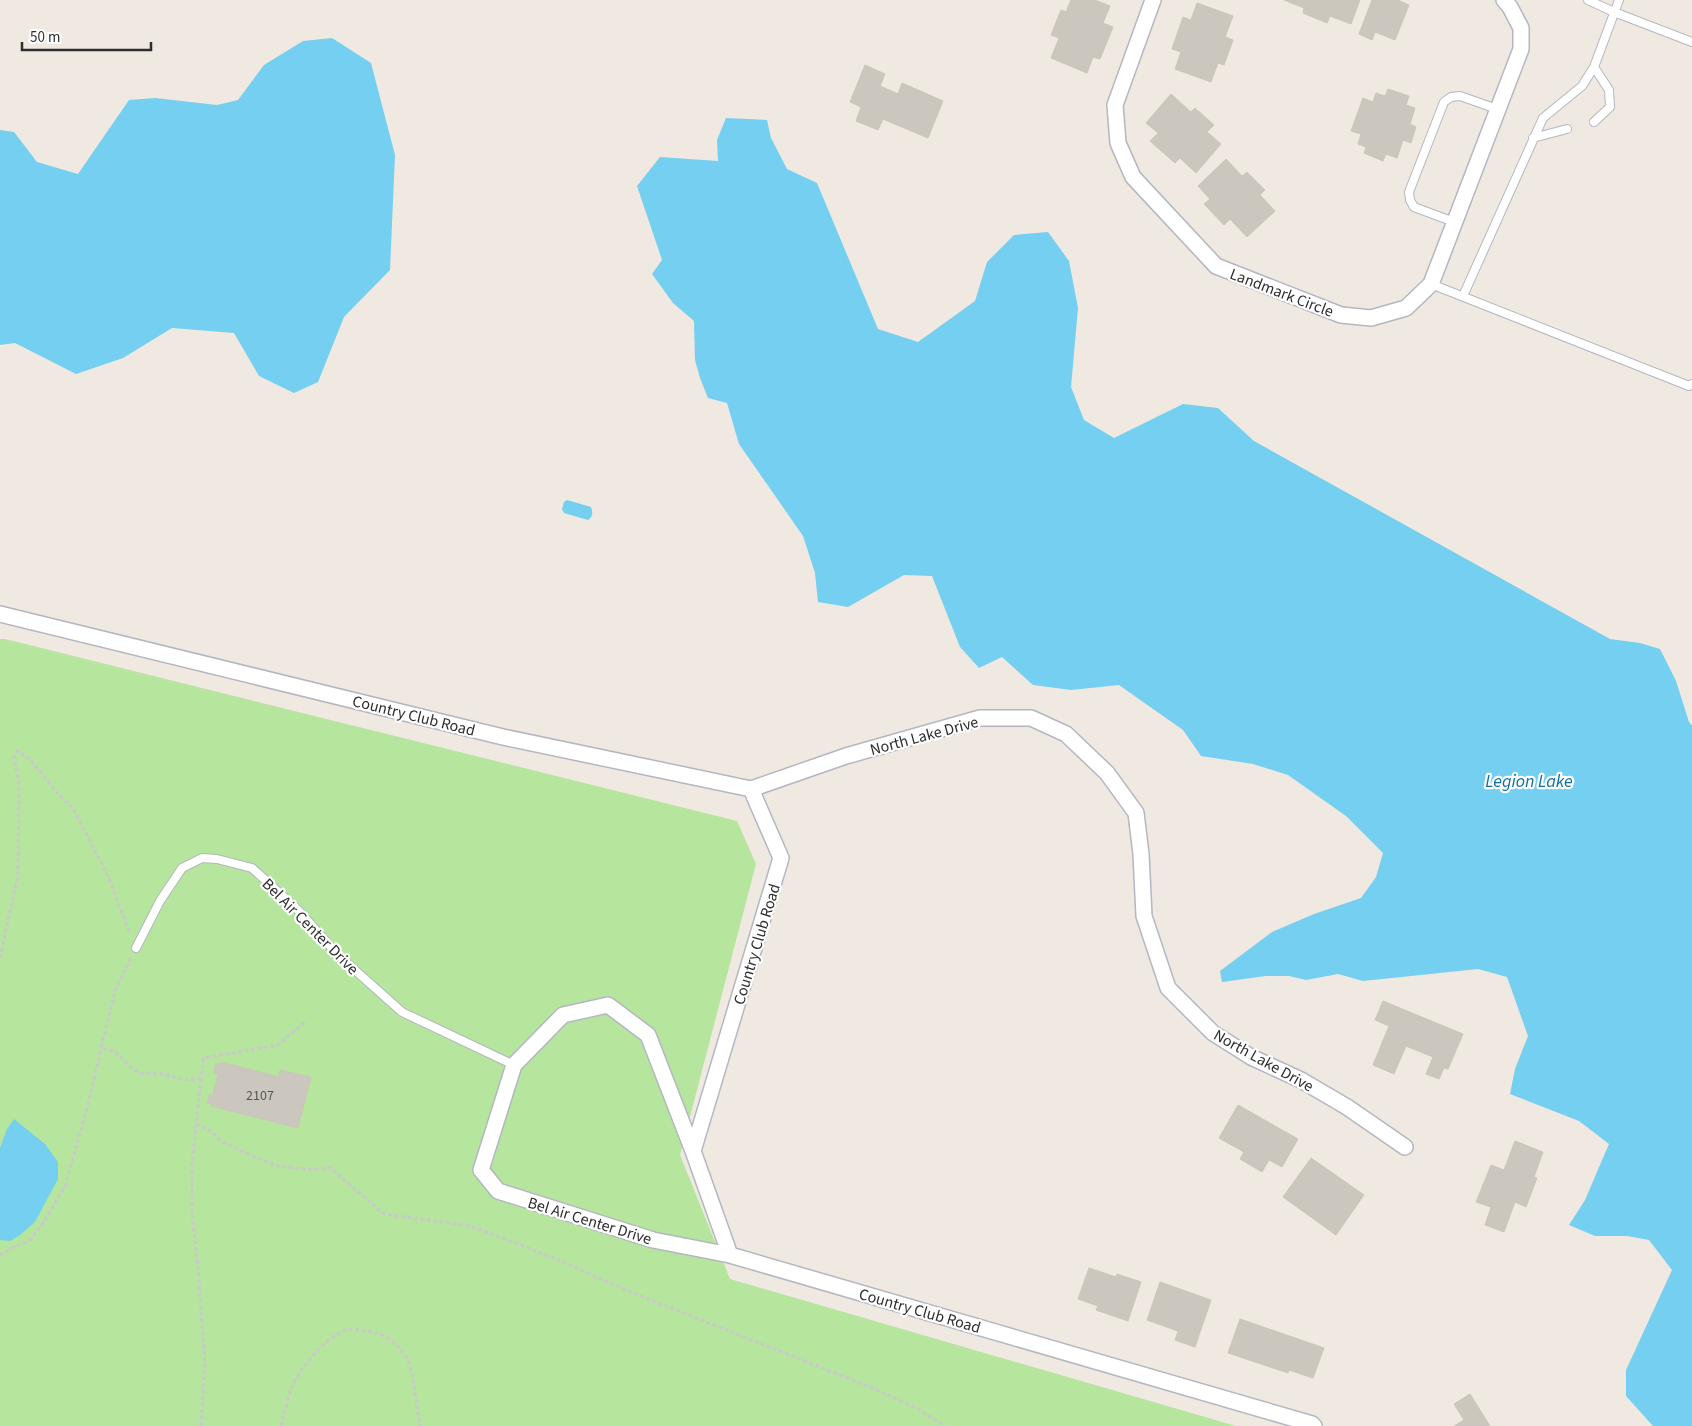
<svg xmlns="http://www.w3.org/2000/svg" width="1692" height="1426" viewBox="0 0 1692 1426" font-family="'Source Sans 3',sans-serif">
  <rect width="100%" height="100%" fill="#efe9e1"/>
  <!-- green -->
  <path fill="#b6e59e" d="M0,639H5L737,821L756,864L680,1155L730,1279L1236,1426H0Z"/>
  <!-- water -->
  <path fill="#75cff0" d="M332,38L371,63L395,155L390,270L344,317L318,382L294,393L259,376L234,333L172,328L123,358L76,374L15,343L0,345V130L14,132L37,162L78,174L129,100L155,98L217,105L238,100L264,65L303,41Z
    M726,118L767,120L771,138L787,169L817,183L878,329L918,342L975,301L987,262L1014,235L1048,232L1069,261L1078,308L1071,387L1084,420L1114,438L1183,404L1218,408L1254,441L1610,639L1640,643L1660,649L1676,681L1689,722L1692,726V1426H1653L1626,1396V1370L1672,1270L1649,1240L1627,1236H1595L1569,1225L1585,1200L1609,1144L1579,1121L1510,1094L1515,1069L1528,1036L1507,977L1478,969L1363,981L1338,974L1306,980L1289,976H1266L1222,982L1220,971L1272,932L1314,914L1361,898L1376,877L1383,853L1346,816L1288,775L1253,764L1201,756L1183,730L1119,685L1071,690L1033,685L1002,657L979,668L960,647L932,576L904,575L848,607L818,602L815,573L803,536L739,444L727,403L708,398L700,378L695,360L694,321L673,303L652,274L662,260L637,186L660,157L718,161L717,140Z
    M567,500L591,507C593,512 593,517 588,520L564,513L562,509L564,502Z
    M14,1119L45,1144L58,1162V1179L35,1222L20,1235L10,1241L0,1240V1148L7,1129Z"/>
  <!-- building -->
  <path fill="#cbc7bf" stroke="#cbc5ba" d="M1071,0H1095L1110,6L1103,23L1113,27L1100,59L1093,57L1087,73L1051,58L1059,38L1051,35L1061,10L1066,12Z
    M1284,0H1360L1351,24L1330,16L1327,23L1303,13L1304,8Z
    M1372,0H1398L1409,5L1395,40L1375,32L1372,40L1359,34Z
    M1197,3L1233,16L1225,37L1233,40L1224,65L1218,63L1211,82L1175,69L1181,52L1172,49L1183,17L1191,20Z
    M865,65L885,74L880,86L898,94L902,83L943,101L928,138L883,119L878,130L856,121L861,107L850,102Z
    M1388,89L1409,96L1406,105L1415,108L1410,124L1416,127L1411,143L1403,140L1397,158L1386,154L1383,161L1364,153L1366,147L1358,144L1361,134L1351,131L1363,98L1373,102L1376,93L1385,96Z
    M1171,94L1191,112L1195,108L1214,125L1207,132L1221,144L1196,173L1180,158L1175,163L1150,141L1158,133L1146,123Z
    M1226,159L1242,176L1247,172L1265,190L1260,195L1275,211L1247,237L1230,219L1224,225L1204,204L1210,199L1198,186Z
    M1383,1001L1463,1034L1448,1069L1444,1068L1439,1079L1426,1074L1433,1057L1406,1046L1394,1074L1373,1065L1389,1026L1375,1020Z
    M221,1062L279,1077L280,1070L311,1077L298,1128L211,1106L212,1104L207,1103L210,1094L213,1095L218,1074L214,1073L216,1063L221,1064Z
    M1238,1105L1298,1139L1282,1167L1269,1160L1262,1172L1240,1159L1244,1152L1219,1138Z
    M1515,1141L1543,1152L1534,1177L1537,1178L1526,1207L1515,1202L1504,1232L1485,1225L1491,1207L1476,1202L1491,1165L1504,1170Z
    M1311,1158L1364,1195L1336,1235L1283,1197Z
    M1089,1268L1116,1277L1117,1274L1141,1282L1128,1321L1096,1310L1098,1306L1078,1299Z
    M1160,1282L1211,1300L1195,1347L1175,1340L1178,1331L1147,1320Z
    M1240,1319L1324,1348L1313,1378L1289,1370L1288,1373L1228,1353Z
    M1470,1394L1490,1426H1454L1464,1420L1454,1404Z"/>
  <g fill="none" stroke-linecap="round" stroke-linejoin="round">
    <!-- lane casing -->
    <g stroke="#b4b7c1" stroke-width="10">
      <path id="lane" d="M1588,0L1614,12L1692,42
        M1594,67L1609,90L1610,107L1594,122
        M1533,138L1567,129
        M1454,222L1414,207L1410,200L1409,192L1444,102L1451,97L1460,96L1497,109
        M1431,284L1689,386L1692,384
        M1463,296L1543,118L1582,86L1594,67L1619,0
        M136,948L160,901L182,868L202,858L217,859L252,868L298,910L338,955L402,1012L514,1065"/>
    </g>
    <!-- street casing -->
    <g stroke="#b4b7c1" stroke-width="18">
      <path id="street" d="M1153,0L1115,105L1118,143L1133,177L1216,266L1341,315L1371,318L1406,308L1431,284L1521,49V28L1510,7L1504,0
        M0,614L503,737L751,789
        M751,789L846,756L980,718H1031L1066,734L1107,773L1136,813L1141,854L1144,916L1168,988L1213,1033L1251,1057L1301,1080L1347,1107L1405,1147
        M693,1151L648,1035L608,1005L563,1015L514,1065L481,1170L498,1191L653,1240L730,1255L1312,1424L1314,1426
        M730,1255L693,1151L781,858L751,789"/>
    </g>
    <!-- path -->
    <path stroke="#c9c9c9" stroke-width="3" stroke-dasharray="4 2.5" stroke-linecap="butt" d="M0,958L18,875L19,784L14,756L17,751L30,759L57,793L72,807L108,876L130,934
      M131,958L116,988L101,1048L116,1052L126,1063L139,1073L162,1074L187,1080L201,1078L204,1058L278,1045L306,1021
      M196,1124L211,1131L221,1141L241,1151L278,1166L313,1170L329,1167L384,1214L470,1226L516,1243L561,1261L631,1292L875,1389L918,1409L945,1426
      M0,1255L13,1247L29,1241L44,1222L65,1186L89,1101L101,1048
      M201,1426L205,1364L197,1257L192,1214V1165L201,1078
      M281,1426C284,1414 287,1401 291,1389C298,1370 326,1337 345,1330C350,1328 358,1330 364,1331C379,1331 394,1340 403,1352C416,1368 414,1405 421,1426"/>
    <!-- lane -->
    <use href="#lane" stroke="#fff" stroke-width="8"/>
    <!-- street -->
    <use href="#street" stroke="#fff" stroke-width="15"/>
  </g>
  <g text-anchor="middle" stroke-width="4.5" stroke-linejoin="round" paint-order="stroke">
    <!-- number labels -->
    <g font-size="14" fill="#555452">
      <text x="260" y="1100">2107</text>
    </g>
    <!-- street labels -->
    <g font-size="16" fill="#2e2e2e" stroke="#fff">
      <text transform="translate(1282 292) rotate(21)" y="6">Landmark Circle</text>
      <text transform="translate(414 715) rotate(14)" y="6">Country Club Road</text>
      <text transform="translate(924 735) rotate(-15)" y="6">North Lake Drive</text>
      <text transform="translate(311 926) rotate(45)" y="6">Bel Air Center Drive</text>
      <text transform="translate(756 944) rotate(-73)" y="6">Country Club Road</text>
      <text transform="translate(1264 1060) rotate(29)" y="6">North Lake Drive</text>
      <text transform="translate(590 1220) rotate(17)" y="6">Bel Air Center Drive</text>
      <text transform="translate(920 1310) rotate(16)" y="6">Country Club Road</text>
    </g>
    <!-- water labels -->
    <g font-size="18" font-style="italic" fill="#0d6fa3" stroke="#fff">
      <text x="1529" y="787">Legion Lake</text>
    </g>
  </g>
  <!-- scale -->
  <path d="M22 42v8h129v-8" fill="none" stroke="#2e2e2e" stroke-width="2.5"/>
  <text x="30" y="42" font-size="15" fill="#2e2e2e" stroke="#ffffff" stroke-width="4" paint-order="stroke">50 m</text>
</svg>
